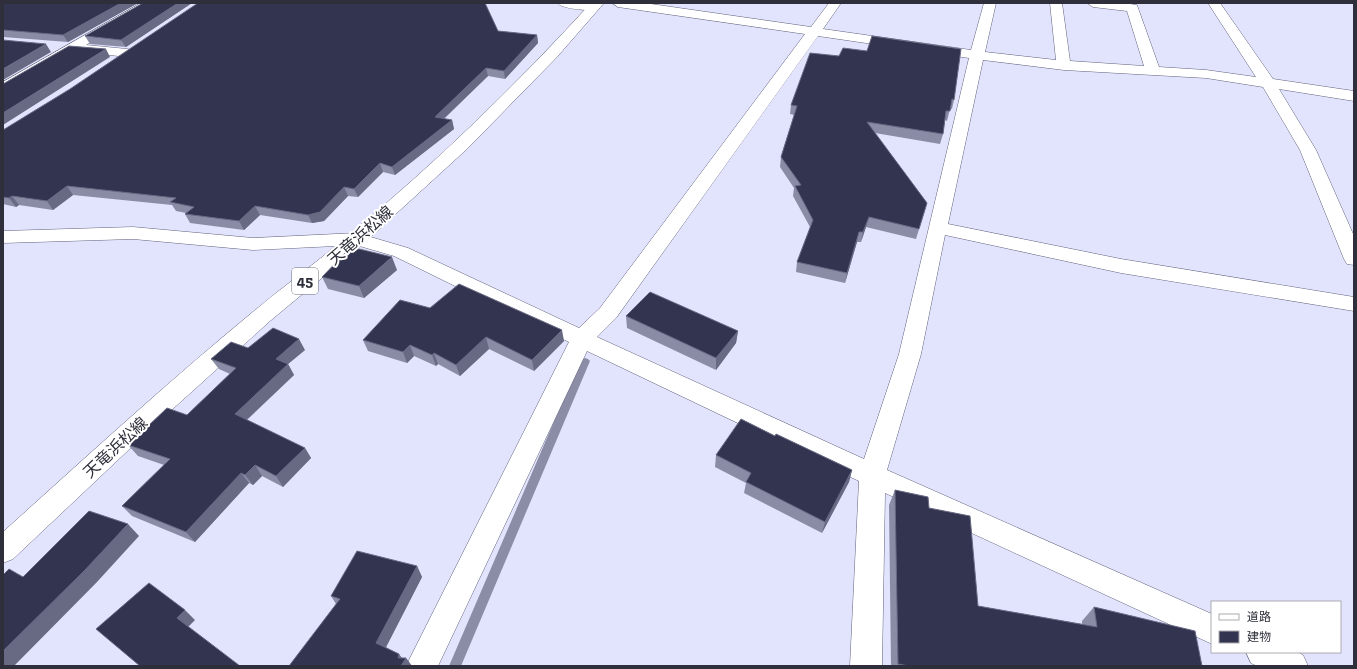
<svg xmlns="http://www.w3.org/2000/svg" width="1357" height="669" viewBox="0 0 1357 669" font-family="'Zilla Slab','Noto Sans JP',serif">
  <rect width="100%" height="100%" fill="#e2e4fd"/>
  <g fill="none" stroke-linecap="round" stroke-linejoin="round">
    <!-- stream -->
    <path fill="#8b8da7" fill-rule="evenodd" d="M585,358L588,359L590,361L461,666H449L580,361L582,359Z"/>
    <!-- minor casing -->
    <g stroke="#61627c" stroke-width="1">
      <path id="minor" d="M141,3H156L86,45L127,49L132,50L134,53L132,56L127,57L75,51L8,91L3,93V82Z
        M557,3L599,4L601,7C597,13 561,9 557,3Z
        M612,3H644L811,27L829,3H841L823,29L971,50L984,3H996L985,52L1056,60L1050,3H1062L1070,61L1144,66L1127,11L1093,7L1087,3H1123L1137,5L1138,8L1159,67L1206,70L1256,77L1208,3H1220L1273,79L1354,91V101L1279,89L1316,150L1354,236V265L1347,264L1344,259L1300,150L1263,87L1206,78L1064,70L983,60L948,224L1121,259L1354,297V311L1121,273L945,235L921,354L887,470L1212,614V644L885,493L882,666H850L859,481L587,351L438,666H406L569,342L394,256L356,245L253,250L133,239L3,243V231L133,227L253,238L357,233L408,248L579,328L600,308L805,34L618,7ZM818,36L969,58L899,354L864,459L597,337L616,318Z
        M1246,652H1297L1303,655L1308,666H1257L1251,663Z"/>
    </g>
    <!-- major casing -->
    <g stroke="#61627c" stroke-width="1">
      <path id="major" d="M591,3H604L557,57L467,149L364,243L270,321L155,425L13,559L3,563V532C86,457 168,382 254,311C285,285 319,261 350,234C436,163 516,85 591,3Z"/>
    </g>
    <!-- minor -->
    <use href="#minor" fill="#fff" fill-rule="evenodd"/>
    <!-- major -->
    <use href="#major" fill="#fff" fill-rule="evenodd"/>
  </g>
  <!-- wall -->
  <path fill="#8a8ca6" d="M3,3H138L68,42L3,37Z
    M143,3H192L126,47L90,44L85,36Z
    M498,31L537,35L538,43L505,79L488,76L444,119L452,120L454,129L395,175L383,172L358,197L348,196L324,221L312,223L260,215L244,230L190,223L185,214L186,213L176,211L172,205L73,195L53,210L19,205L16,207L3,204V130Z
    M839,56L954,100L952,109H950L947,121L945,120L943,134L940,144L875,133L927,203L916,239L866,227L861,242H857L845,283L796,272L797,262L810,227L793,196L794,188L780,167L781,157L794,115L790,114L791,105Z
    M397,270L364,298L328,289L322,277Z
    M430,308L564,341L534,371L489,349L460,376L438,364L436,366L414,356L407,363L368,351L363,340Z
    M626,316L738,331L736,343L716,370L627,328Z
    M305,350L288,364L294,375L247,420L305,448L311,458L283,487L262,476L253,485L249,483L195,542L132,516L122,506L164,465L138,456L128,445L187,415L230,374L219,369L211,359Z
    M775,436L852,470L849,482L822,533L744,493L746,483L715,467L716,455Z
    M895,490L929,508L978,606L1082,624V621L1094,607L1202,666H891L889,505Z
    M417,566L422,577L386,647L402,658H406L412,666H289L336,604L331,596Z"/>
  <!-- shaded-wall -->
  <path fill="#686983" d="M121,3H138L68,42L63,35Z
    M178,3H192L126,47L121,40Z
    M537,35L538,43L505,79L504,71Z
    M46,44L51,52L3,80V69Z
    M106,49L110,57L3,125V113Z
    M486,68L488,76L437,125L435,117Z
    M452,120L454,129L395,175L392,167Z
    M380,163L383,172L358,197L354,189Z
    M67,186L73,195L53,210L47,201Z
    M344,187L348,196L324,221L312,223L308,215Z
    M12,196L19,205L16,207L9,198Z
    M255,206L260,215L244,230L239,221Z
    M869,217L866,227L861,242L863,232Z
    M859,232L857,242L845,283L847,273Z
    M392,257L397,270L364,298L359,286Z
    M562,330L564,341L534,371L532,360Z
    M738,331L736,343L716,370V358Z
    M486,337L489,349L460,376L456,365Z
    M299,339L305,350L288,364L294,375L242,424L235,414L276,359Z
    M410,345L414,356L407,363L403,352Z
    M434,353L438,364L436,366L432,355Z
    M305,448L311,458L283,487L276,476Z
    M255,465L262,476L253,485L245,475Z
    M852,470L849,482L822,533L825,522Z
    M241,473L249,483L195,542L186,532Z
    M128,524L139,536L97,582L14,666H3V651Z
    M417,566L422,577L383,653L376,643Z
    M185,610L195,620L188,627L177,618Z
    M399,654L404,661L406,658L412,666H401L398,658Z"/>
  <!-- building -->
  <path fill="#33344f" stroke="#686983" d="M3,3H121L63,35L3,30Z
    M143,3H178L121,40L85,36Z
    M198,3H485L498,31L537,35L504,71L486,68L435,117L452,120L392,167L380,163L354,189L344,187L320,212L308,215L255,206L239,221L185,214L194,207L170,202L176,198L67,186L47,201L12,196L9,198L3,197V130L70,89Z
    M872,36L961,49L954,100L952,99L950,111H946L943,134L867,122L927,203L919,229L869,217L863,232H859L847,273L797,262L813,220L795,186L801,185L781,157L797,106L791,105L810,53L839,56L843,48L867,51Z
    M3,40L46,44L3,69Z
    M69,46L106,49L3,113V84Z
    M351,247L392,257L359,286L322,277Z
    M459,284L562,330L532,360L486,337L456,365L434,353L432,355L410,345L403,352L363,340L400,300L430,308Z
    M650,292L738,331L716,358L626,316Z
    M273,328L299,339L276,359L288,364L235,414L305,448L276,476L255,465L245,475L241,473L186,532L122,506L170,459L128,445L167,408L187,415L236,368L211,359L231,342L248,348Z
    M741,419L775,436L776,434L852,470L825,522L746,482L751,473L716,455Z
    M895,490L928,497L929,508L970,516L978,606L1097,627L1094,607L1195,631L1202,666H909L898,664Z
    M89,511L128,524L84,571L3,651V575L9,569L23,577Z
    M357,551L417,566L376,643L399,654L398,658H406L401,666H289L340,599L331,596Z
    M149,583L185,610L177,618L240,666H140L96,629Z"/>
  <g text-anchor="middle" stroke-width="4" stroke-linejoin="round" paint-order="stroke">
    <!-- shield labels -->
    <rect fill="#fff" stroke="#6d6d76" stroke-width="1" x="292" y="268" width="26" height="26" rx="3"/>
    <g font-size="15" font-weight="bold" fill="#2f2f3b">
      <text x="305" y="286">45</text>
    </g>
    <!-- street labels -->
    <g font-size="16" fill="#2f2f3b" stroke="#fff">
      <text transform="translate(360 235) rotate(-41)" y="6">天竜浜松線</text>
      <text transform="translate(115 447) rotate(-43)" y="6">天竜浜松線</text>
    </g>
  </g>
  <!-- border -->
  <rect width="1357" height="669" fill="none" stroke="#2f2f3b" stroke-width="8"/>
  <!-- legend -->
  <rect x="1211" y="601" width="130" height="52" fill="#ffffff" stroke="#acacb1"/>
  <rect x="1219" y="614" width="20" height="6" fill="#ffffff" stroke="#acacb1"/>
  <text x="1247" y="621" font-size="12" fill="#2f2f3b">道路</text>
  <rect x="1219" y="631" width="20" height="12" fill="#33344f" stroke="#acacb1"/>
  <text x="1247" y="641" font-size="12" fill="#2f2f3b">建物</text>
</svg>
